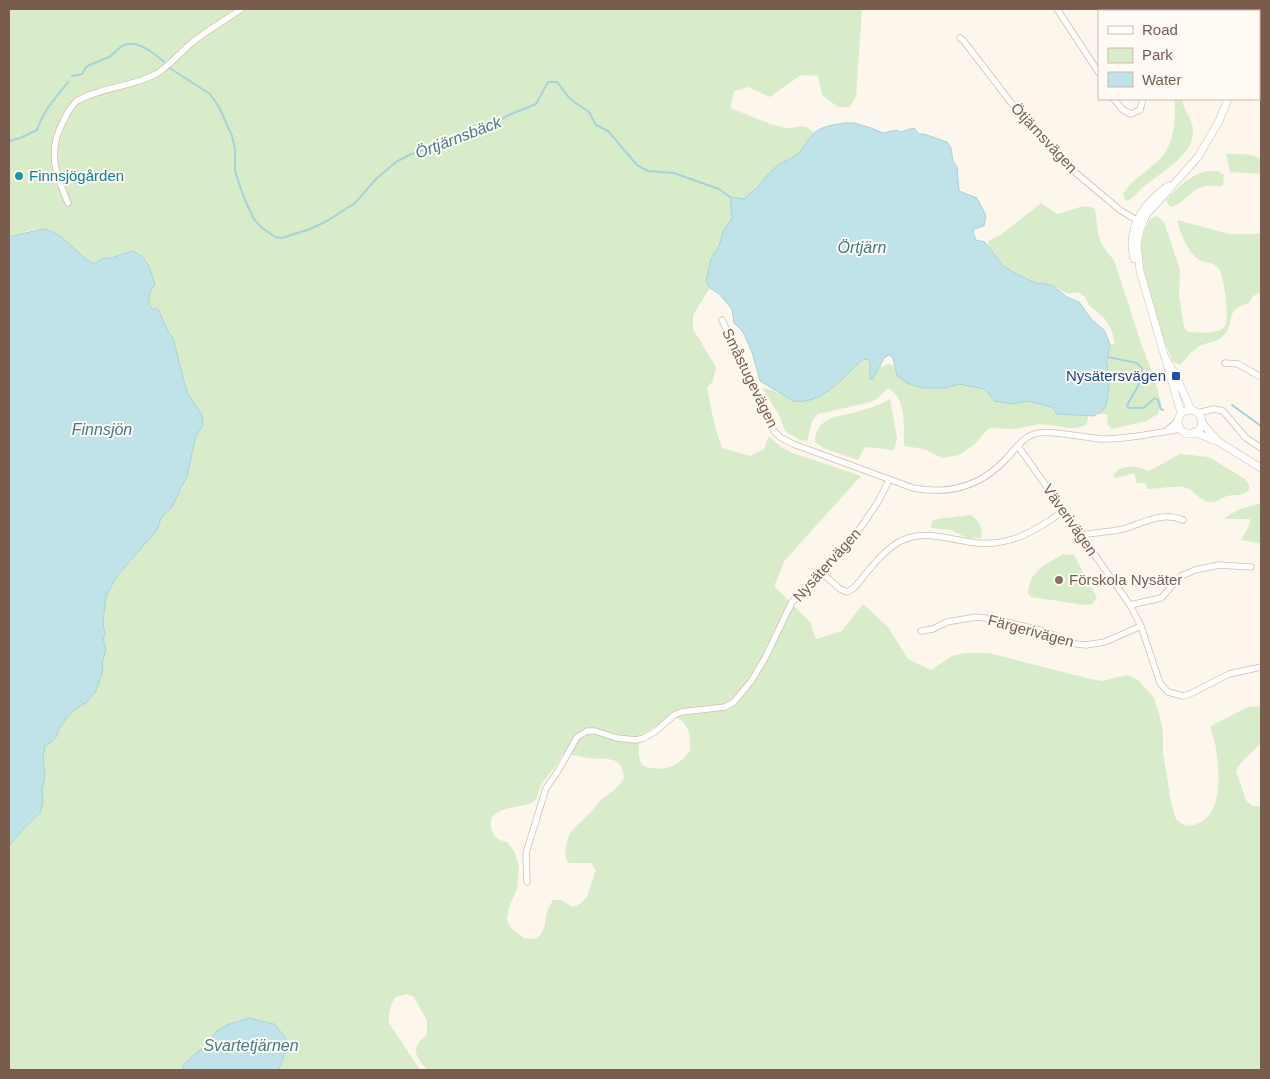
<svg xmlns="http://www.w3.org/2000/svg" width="1270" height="1079" viewBox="0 0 1270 1079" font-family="Arial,sans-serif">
  <rect width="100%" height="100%" fill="#fdf6ec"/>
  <!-- green -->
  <path fill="#d8ecc9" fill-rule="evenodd" d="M9,9H862L856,97L849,108L838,107L822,95L818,76L801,75L770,97L748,87L734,91L730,108C744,113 772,126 786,128C798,129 804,121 814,133L801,151L791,160L779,165L754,188L752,194L744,199L723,232L722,241L711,259L706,281L710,288L693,315V329L716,367L713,381L707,388L715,427L722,448L750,456L764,449L769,436L781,447L793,453L861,476L785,560L774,586L810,622L816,639L842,631L863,604L888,627L908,659L931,670L952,656L964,653H989L1090,679L1102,681L1127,675L1138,680L1154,698L1159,714L1163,732V752L1171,803L1176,819L1185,826C1224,825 1220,776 1216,748C1215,741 1211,734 1211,726L1248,707L1261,706C1261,717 1265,737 1258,746C1251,755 1241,759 1236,771L1246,800L1252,806H1261V1070H427C422,1063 411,1053 418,1044C420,1040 424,1038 427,1034V1021L414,997L407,994L396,997C390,1005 388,1013 389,1023L420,1070H278L283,1060L286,1038L240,1020L227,1025L217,1031L202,1048L185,1063L182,1070H9V846L24,828L40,813L43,803L42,790L45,775L43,758L45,745L53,740L65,720L74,710L87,702L96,691L103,670L102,663L106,650L103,638L105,634L103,623L104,609L106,596L117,576L157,530L161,518L172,507L175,499L182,489L196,436L203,425L202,415L188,394L185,385L173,338L169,333L163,318L149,305C147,283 159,261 132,251C119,255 106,258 94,264C76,255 63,232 43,229C32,228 19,235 9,237ZM671,713C688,723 691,731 690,751C681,763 669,771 654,768C648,768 643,767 641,762C636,754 640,743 641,735L661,723ZM562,754C571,754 581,757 590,758C607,761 621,753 624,778C619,788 608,794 599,802C595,806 593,810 589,814C578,825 567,831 566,848C565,854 565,859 569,863H591L596,871C588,886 592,901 573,907L561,900H553C551,904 548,908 547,912C544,924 547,929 536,939L524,938L510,927L507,920L509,907L517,889L519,866L514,851L507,842C498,840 493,837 491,827C486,807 520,808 531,803C533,802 535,800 537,798C539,781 556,770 562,754Z
    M1174,99H1182C1183,111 1194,120 1193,132C1193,156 1158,174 1142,188C1137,193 1134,197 1128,201L1125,200L1123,194C1132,179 1148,171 1160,159C1174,145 1177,117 1174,99Z
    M1226,154C1239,154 1251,153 1261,159V174L1230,172Z
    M1208,171H1218L1224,175L1223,186C1216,186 1208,185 1202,187C1188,192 1184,204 1170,207L1166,200C1179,186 1190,175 1208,171Z
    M1041,203L1057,214C1070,212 1082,202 1095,209C1099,234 1095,239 1114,260L1142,346L1156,383L1161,404L1158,414L1146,421L1112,429L1108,425L1107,414H1098C1112,402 1108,381 1108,365C1108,358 1110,352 1110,345L1115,343L1111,328L1105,319L1089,305L1085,297L1078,292C1063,296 1062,289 1050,285C1045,283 1040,285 1035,283C1016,277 991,262 988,241L1002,234Z
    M1157,216L1164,222L1180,270L1179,295L1184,327L1188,332C1197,332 1219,335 1225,326C1230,320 1224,276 1219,269C1214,262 1210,264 1202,261C1189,257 1180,233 1177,220L1229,234H1254L1261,233V292L1253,296L1249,303C1222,310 1237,324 1222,337C1215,343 1207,342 1200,346C1192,350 1186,358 1180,365L1172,361L1160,330L1144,276L1139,249L1145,229L1150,219Z
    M868,359L870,363V379H873L881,365L882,367L888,364L894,366L897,376L907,383L922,388H946L959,384L985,389L994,401L1014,404L1027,401L1052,407L1058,414L1088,416L1087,424L1080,427L1071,428L1039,424L1016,429L989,428L975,444L959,455L942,458L924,449L904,446C903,424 908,401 888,388L878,398L871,402L818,414L812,421L807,441L800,440L785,431L779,415L762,388L772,390L793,401L828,391L853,370L860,360Z
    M890,399L897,438L894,450L865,447L858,460L823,448L815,442C816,417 837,417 856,412C868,409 879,405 890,399Z
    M1180,454L1209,457L1245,479L1249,485V490C1242,497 1235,494 1227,496C1219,499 1214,505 1205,501C1197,498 1193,488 1183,487C1172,486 1159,489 1148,489L1145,483H1137L1134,473L1116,478L1113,475C1122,464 1136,465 1148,471C1159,467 1169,459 1180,454Z
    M1261,503V545L1258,543L1241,540L1249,526L1250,519H1229L1224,518L1240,509Z
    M971,515C980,522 983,527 981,538H967L951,530L931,528L932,521L937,519Z
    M1063,554L1074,555L1097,598L1092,604L1085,605L1031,597L1028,594C1029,570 1046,565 1063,554Z"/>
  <!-- water -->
  <path fill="#bfe3e8" stroke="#a5d3da" d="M844,123H854L871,128L883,133L896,130L901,132L914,128L919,134H924L947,142L951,148L953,161L957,167L959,191L977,198L986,216L984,226L974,229L973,232L976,240L985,242L1003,266L1018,275L1036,283L1046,284L1053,286L1067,297L1079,302L1092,320L1104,330L1108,339L1110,345L1107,361L1109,387L1106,405L1102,411L1094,416L1057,414L1052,407L1027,401L1014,404L994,401L985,389L959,384L946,388H922L907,383L897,376L893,358L889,355L884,358L873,379H870V363L868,359C859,359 857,366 850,372C835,386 816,405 793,401L760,381L752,352L743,332L734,323L732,309L719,294L710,288L706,281L711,259L719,246L723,232L732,218L730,197L744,199C756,190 765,176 777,166C785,160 793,159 800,152C805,146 809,138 814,133C822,126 834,125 844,123Z
    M42,229C62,230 76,255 94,264L104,258H111L132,251C148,257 150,269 155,284C149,293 146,300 152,309H158L169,333L173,338L185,385L188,394L202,415L203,425L196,436L187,476L172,507L161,518L157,530L117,576L106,596L103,623L105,634L103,638L106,650L102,663L103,670L96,691L87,702L74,710L65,720L58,731L57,736L50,743L45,745L43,758L45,775L42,790L43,803L40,813L24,828L9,846V237Z
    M249,1018L274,1024L286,1038L283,1060L278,1070H182L185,1063L202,1048L217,1031L227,1025Z"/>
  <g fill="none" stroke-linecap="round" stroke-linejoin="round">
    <!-- stream -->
    <path stroke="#a5d3da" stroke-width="2" d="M168,67L210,94L219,107L232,136L235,149V171L244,198L254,219L261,227L275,237L282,238L310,229L327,221L355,203L377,178L396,162L409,155L481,130L509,115L536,104L548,82H557L570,99L589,112L596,125L608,131L637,165L648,171L674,173L719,189L730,197
      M72,76L82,74L87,66C94,63 102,60 109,57C114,54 117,49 122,46C136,38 154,53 164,62
      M9,141L20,138L37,130C43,111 56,97 68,82
      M1108,357L1137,363L1142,368C1142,386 1133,392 1127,406L1129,408H1143L1155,398L1158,400L1161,409L1163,410
      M1232,405L1261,426"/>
    <!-- minor casing -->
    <g stroke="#d1beb0" stroke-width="7">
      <path id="minor" d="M1057,9L1099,73
        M1146,11L1147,9
        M960,38L963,40L1022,117L1069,167L1120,210L1141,223
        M1114,99L1123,110L1131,114L1140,110L1143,99
        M68,203C55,173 47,150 64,120C67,114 71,105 77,101C101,87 132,87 156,74C170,66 181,51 194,41C209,29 226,20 241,9
        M722,320L774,431L780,437L793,444L913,488C949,495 981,486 1006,459C1014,451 1022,438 1034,434C1049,429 1085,438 1102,439C1129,439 1155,433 1181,429
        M1225,363L1238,364L1261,377
        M1197,413L1214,409L1223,411L1246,438L1261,448
        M1166,431L1178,421
        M1018,446L1130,605L1141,626L1160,683L1168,692L1183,696L1190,694L1229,674L1261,667
        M1082,537L1086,534C1096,533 1107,532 1118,530C1140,526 1160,510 1183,520
        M821,572L840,589L847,592L854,588C868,572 883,549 903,540C926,529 954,541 978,543C1011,546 1037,530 1062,512
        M1130,605L1161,598L1181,576L1195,570L1219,565L1251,567
        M921,631L933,629L947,622L976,617L993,619L1044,631L1076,644L1086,645L1105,642L1141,626
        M527,882L526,853L546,788L558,771L577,737L587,731H595L617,738L636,740L644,738L656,731L674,715L681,712L725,707L734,702L752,680L765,658L792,602L821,572L861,527L878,502L889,480"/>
    </g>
    <!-- tertiary casing -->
    <g stroke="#d1beb0" stroke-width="8">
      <path id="tertiary" d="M1259,29L1261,25
        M1134,259C1126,227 1143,204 1168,186
        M1167,361L1176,376L1191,410
        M1178 422a12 12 0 1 1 24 0a12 12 0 1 1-24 0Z
        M1181,413L1140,271L1137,245L1140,230L1146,215L1198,157L1219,121L1228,99
        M1201,422L1219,442L1261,468
        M1194,432L1216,441"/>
    </g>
    <!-- minor -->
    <use href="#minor" stroke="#fff" stroke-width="5.5"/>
    <!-- tertiary -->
    <use href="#tertiary" stroke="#fff" stroke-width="7"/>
  </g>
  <!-- markers -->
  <circle fill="#0f9aa8" stroke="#fffaf3" stroke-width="2" cx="19" cy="176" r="5"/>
  <rect fill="#1a4fb4" stroke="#fffaf3" stroke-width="2" x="1171" y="371" width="10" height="10" rx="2.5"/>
  <circle fill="#8d6e63" stroke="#fffaf3" stroke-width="2" cx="1059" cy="580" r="5"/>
  <g text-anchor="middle" stroke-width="4" stroke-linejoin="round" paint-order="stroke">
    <!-- street labels -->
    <g font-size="15" fill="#7a5c4d" stroke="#fffaf3">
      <text transform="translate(1044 138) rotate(47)" y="5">Ötjärnsvägen</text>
      <text transform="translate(750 378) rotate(64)" y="5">Småstugevägen</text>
      <text transform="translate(1070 520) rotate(55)" y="5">Väverivägen</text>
      <text transform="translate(827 565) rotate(-48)" y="5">Nysätervägen</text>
      <text transform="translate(1031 631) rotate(15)" y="5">Färgerivägen</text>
    </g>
    <!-- culture labels -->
    <g font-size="15" fill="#0d838f" stroke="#fffaf3" text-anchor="start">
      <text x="29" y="181">Finnsjögården</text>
    </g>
    <!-- transit labels -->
    <g font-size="15" fill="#164399" stroke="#fffaf3" text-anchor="end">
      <text x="1166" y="381">Nysätersvägen</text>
    </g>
    <!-- education labels -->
    <g font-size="15" fill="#785e54" stroke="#fffaf3" text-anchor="start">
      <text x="1069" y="585">Förskola Nysäter</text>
    </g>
    <!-- water labels -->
    <g font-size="16" font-style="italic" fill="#437c86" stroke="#fffaf3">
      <text transform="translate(458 137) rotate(-21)" y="6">Örtjärnsbäck</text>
      <text x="862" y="253">Örtjärn</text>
      <text x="102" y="435">Finnsjön</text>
      <text x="251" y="1051">Svartetjärnen</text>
    </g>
  </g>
  <!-- border -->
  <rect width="1270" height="1079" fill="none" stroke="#7a5c4d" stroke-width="20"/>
  <!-- legend -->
  <rect x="1098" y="10" width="162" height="90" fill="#fffaf3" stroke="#cabbb1"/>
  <rect x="1108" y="26" width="25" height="8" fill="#ffffff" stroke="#cabbb1"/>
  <text x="1142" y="35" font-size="15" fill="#7a5c4d">Road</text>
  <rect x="1108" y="48" width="25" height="15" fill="#d8ecc9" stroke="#cabbb1"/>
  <text x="1142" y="60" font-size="15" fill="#7a5c4d">Park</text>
  <rect x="1108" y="72" width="25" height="15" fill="#bfe3e8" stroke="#cabbb1"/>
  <text x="1142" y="85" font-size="15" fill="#7a5c4d">Water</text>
</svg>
